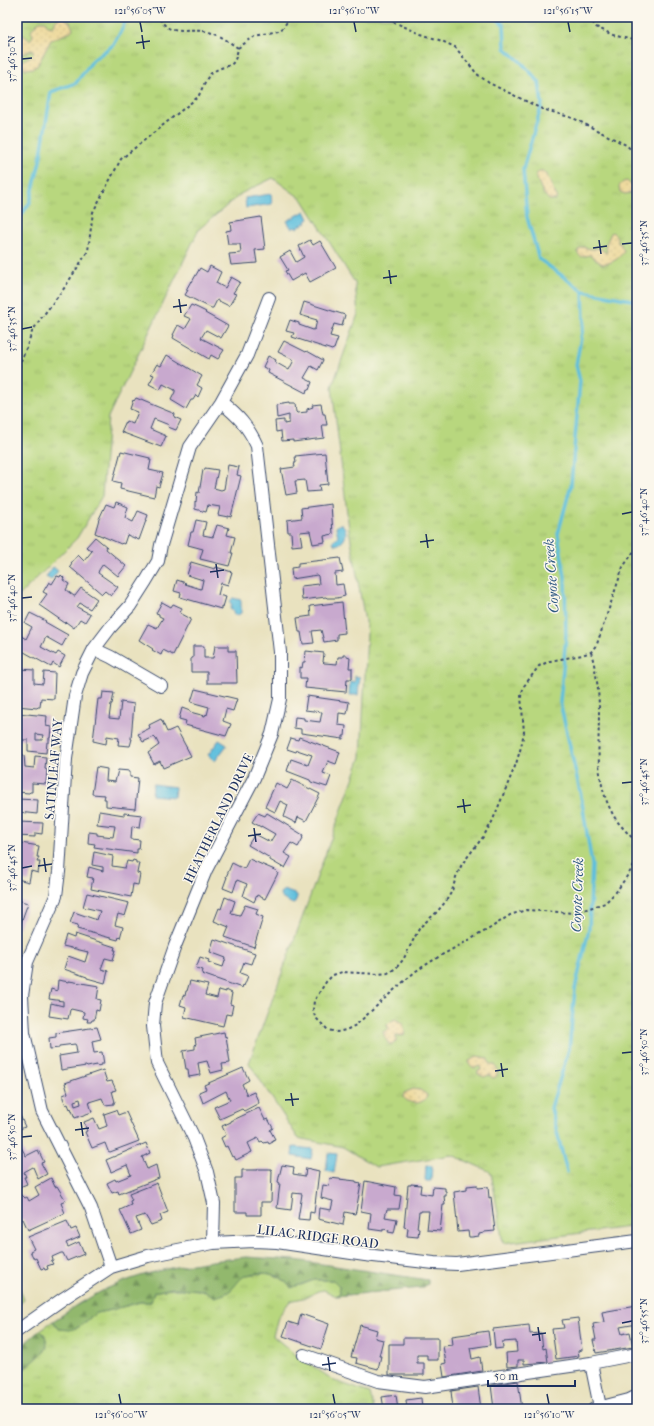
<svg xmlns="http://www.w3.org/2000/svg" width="654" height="1426" viewBox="0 0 654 1426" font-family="'IM FELL French Canon',serif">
  <defs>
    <pattern id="grass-tufts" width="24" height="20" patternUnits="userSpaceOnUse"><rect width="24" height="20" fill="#b8d77e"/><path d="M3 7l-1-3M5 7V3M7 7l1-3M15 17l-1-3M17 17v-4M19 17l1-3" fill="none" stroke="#9eb96f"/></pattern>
    <pattern id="forest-firs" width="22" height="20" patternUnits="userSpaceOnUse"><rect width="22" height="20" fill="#92b86d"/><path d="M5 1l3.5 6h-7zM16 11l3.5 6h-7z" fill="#76965d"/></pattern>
    <pattern id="sand-dots" width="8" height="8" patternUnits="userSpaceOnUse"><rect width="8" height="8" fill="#eeda9e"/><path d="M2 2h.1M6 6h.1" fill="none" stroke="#ccbb8a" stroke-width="1.8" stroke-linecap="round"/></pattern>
  </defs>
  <rect width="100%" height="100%" fill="#fbf7ec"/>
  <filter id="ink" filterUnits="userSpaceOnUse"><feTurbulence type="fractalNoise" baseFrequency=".025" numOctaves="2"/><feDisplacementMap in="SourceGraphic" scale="8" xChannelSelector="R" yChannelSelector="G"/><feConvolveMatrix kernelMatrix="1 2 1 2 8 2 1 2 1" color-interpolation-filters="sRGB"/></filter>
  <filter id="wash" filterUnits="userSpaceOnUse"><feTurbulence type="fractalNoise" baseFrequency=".012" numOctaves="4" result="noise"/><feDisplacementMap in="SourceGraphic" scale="16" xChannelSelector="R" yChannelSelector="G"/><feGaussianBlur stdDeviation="0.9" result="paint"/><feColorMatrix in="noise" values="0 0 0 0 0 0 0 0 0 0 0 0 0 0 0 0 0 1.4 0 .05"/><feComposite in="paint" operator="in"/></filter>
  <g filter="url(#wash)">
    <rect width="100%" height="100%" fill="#e9e2bf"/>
    <!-- grass -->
    <path fill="url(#grass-tufts)" stroke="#6a836e" d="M17,17H637V1226L503,1243L491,1172L452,1155L376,1167L343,1147L298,1138L249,1063L361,757L367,633L349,529L332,387L358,314L355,283L303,200L273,178L242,193L199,229L108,417L102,496L77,538L17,598Z
      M267,1273L279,1277L288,1283L301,1285L314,1280H333L339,1286L340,1293L336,1296L324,1290L318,1291L307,1297L290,1301L278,1317L273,1336L296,1355L335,1381L370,1393L374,1409H17V1374L31,1364L47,1348L45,1335L40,1330L53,1321L59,1329L79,1327L96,1313L111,1310L140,1302H151L154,1292C177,1286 202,1290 225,1294C233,1289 237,1279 244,1276C251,1273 260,1274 267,1273Z
      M17,1281L24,1300L17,1306Z"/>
    <!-- forest -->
    <path fill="url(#forest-firs)" stroke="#567466" d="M246,1257L295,1260L428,1280V1284L422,1288L336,1296L340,1293L339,1286L333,1280H314L291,1288C283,1273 260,1270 245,1276C240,1278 236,1285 232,1289C227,1294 221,1295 215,1297L204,1290L173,1288L154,1292L151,1302H140L111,1310L96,1313L79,1327L70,1330L59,1329L53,1321C70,1310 87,1298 106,1289C149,1269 199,1262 246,1257Z
      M40,1330C44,1334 47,1339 47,1344C47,1353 24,1369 17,1374V1350Z"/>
    <!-- sand -->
    <path fill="url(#sand-dots)" stroke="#84847e" d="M63,17L70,22L73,29L70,32L51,40L37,66L33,68L25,69L21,63C24,58 31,58 34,53L32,50H31L17,57V48L19,47L17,44V38L23,35L30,40L33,36L31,30L39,21H45L48,26L53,27L55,24V21L59,18Z
      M539,171H543L551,182L553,190L557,196L556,200H549L543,193L536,177V175Z
      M627,181L630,184L635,186L636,192L625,194L620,192L619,186L623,182Z
      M612,232C616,234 618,239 618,243H621V246L624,250C621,258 611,264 602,264L590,255L581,257L578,254V250L583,247L591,249L600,248L606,253L607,251L605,246L611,233Z
      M395,1019L403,1023L405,1032L404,1035L401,1036L397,1035L396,1036V1041L392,1044H389L385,1038L383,1032L389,1029L387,1025L390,1022Z
      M477,1056L487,1058L491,1065H495L498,1071L496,1077L493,1078L489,1075L484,1077L478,1074V1071L481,1070L480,1066L475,1068C472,1067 469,1065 469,1061Z
      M413,1089L420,1090L426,1094L427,1097C421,1105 410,1105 403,1097L404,1093Z"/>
    <!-- water -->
    <path fill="#5fbfdd" stroke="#3d779e" d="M271,194L272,204L246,208L245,198Z
      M305,211L309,219L306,221L307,222L296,228L295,227L292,229L287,221Z
      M340,524H342C349,532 346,542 336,545L334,544L333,541L338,536L336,527Z
      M53,567L58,571L51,580L46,577Z
      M233,598L241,600V613L238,615H234L233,611L230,609L232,606L230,601Z
      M355,676L360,677L358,695H349L350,681L355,682Z
      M219,740L227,745L215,761L208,755Z
      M153,784L175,787L174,797L152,795Z
      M284,890L297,895V897L295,903L293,904L281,898L280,893Z
      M293,1147L313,1149L311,1159L292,1156Z
      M328,1153L337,1154L334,1173L326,1171Z
      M426,1165L432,1166L431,1181H425Z"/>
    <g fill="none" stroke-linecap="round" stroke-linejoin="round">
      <!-- stream -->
      <path stroke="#5fbfdd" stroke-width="3.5" d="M495,17L504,25L505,48L522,63L539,82L542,104L523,169L527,217L539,259L583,291L637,301
        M17,222L30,202L40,161L51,92L76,83L93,60L113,45L121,31L127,17
        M567,1172L551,1108L569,1049L575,989L589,929L592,865L581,796L560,702L566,636L565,577L558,534L571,485L580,381L576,365L584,321L583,291"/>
    </g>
    <g id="blocks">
      <!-- building -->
      <path fill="#c8a9ce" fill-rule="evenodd" d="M261,217L265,249L255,250L257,263L231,265L229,254L241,253L240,244H228L226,231L231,230L230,222Z
        M310,240L313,245L320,241L336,268L310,282L305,273L291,281L285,271L288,270L280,257L290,251L296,262L304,257L299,246Z
        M210,266L221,272L216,283L225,288L231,277L240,282L233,293L236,294L229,306L217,300L213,308H211L185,295L188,290H186L191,281L192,282L200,268L207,272Z
        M304,302L345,315L342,326L334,324L330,336L338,338L334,349H333L332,350L292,337L294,333L286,331L290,320L299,323V325L313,330L315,329L317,320L300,315Z
        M191,305L198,308L206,312L205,313L228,326L221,338L206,330L201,338L224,350L218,359L211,355L209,359L173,338L174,335H173L178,325L185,329L191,319L184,316Z
        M284,341L306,352L307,351L323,360L318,370L311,366L304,378L312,382L309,390L307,389L306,393L268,373L269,370L263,367L268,356L276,360L275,362L289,370L294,360L278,352Z
        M167,355L202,376L197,385L202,388L198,397L196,395L193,400H191L186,409L171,400L175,392V390L163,384L160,390L149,384L154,375L151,374L157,364L161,366Z
        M136,398L175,414L174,417L181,420L176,430L168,427L169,425L154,419L150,429L166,436L161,447L121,432L126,421L133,424L138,412L130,409L133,400L134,401Z
        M289,403V404H295L296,412L297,413L307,412V409L313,407L312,405L321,404L323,414H325L327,425H322L324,438L293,442V440L282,441L281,431L276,432L275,421L284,420V424L289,423V415L277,418L276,405Z
        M121,451L150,458L149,460H151L149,470L163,473L159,487L156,486L154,497L120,489L121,483L113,481Z
        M325,453L328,484L319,485L320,491L307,492L305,480L295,481L297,493L286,495L281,469L295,467L294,463H296L295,456Z
        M228,465L239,467L237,475L241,476L231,517L228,516V517L218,515L220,507L208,505L206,512L195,509V501L196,502L197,492L199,493L203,470L204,471L205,468L218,470L214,488L221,490L224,489Z
        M116,502L128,507L125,518L133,522L138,511L148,515L139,540L127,535L124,544L122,543L121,544L95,533L99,519L106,504L114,507Z
        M331,504L333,534L324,536L325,542L313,544L310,531L300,532L302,545L292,546L291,532H288L287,520L302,518L301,508Z
        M196,520L206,522L203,535L213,537L217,525L229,528L227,535L235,537L231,553H233L229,566L200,559L203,549L188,545L191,532H193Z
        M95,537L107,547L106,549L126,566L118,576L103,564L99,570L98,573L118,587L111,596L105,591L102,594L70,567L72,564L71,563L78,555L84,561L92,551L86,547Z
        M340,558L343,572L335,573L336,585L343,584L345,596L337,598H327L326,597L302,600L301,586L319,584L318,576L317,575L292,579L291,568L298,567V563Z
        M191,562L215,569L216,567L232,572L228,585L221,583L218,595L226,597L223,607L221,606V609L180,597L181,593L174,591L177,580L186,583L185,584L201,589L203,580L187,575Z
        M61,575L64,578L63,580L69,584L66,590L74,596H75L81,588L97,599L90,609L80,603L77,607L90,614L85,622L80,619L74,628L66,622L65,623L39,605L47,594L43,592L49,582L52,584L57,576L60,577Z
        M162,602L171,607L173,604L182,608L180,613L191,619L173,655L163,650L161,655L152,650L153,649L139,640L148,624L157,628L163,618L159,616V614L156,613Z
        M342,602L345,633L337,634V640L324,642L321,630L312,631L314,643L303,644L301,632H299L297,618L311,616L310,606Z
        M30,613L46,621L45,622L68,635L62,646L46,637L41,647L56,655L58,652L65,656L59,667L53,663L51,667L17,648L18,634L26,639L32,627L25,623Z
        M193,646H204V658H213L215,646H228V651H236L237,683H207V672H191V658H193Z
        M306,651L324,653L323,662L324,663L337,664L338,657H343V655H347V657L350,658L349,668H352V679H347L346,692L305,688L306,678H300V667L302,668L303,662H305Z
        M21,669L34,670V683L43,684L44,672L55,673L54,699L41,698L40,707H38L37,708L17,706V675H20Z
        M195,689L237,699L233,711L226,709L223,721L231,724L226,736L185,725L186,721L179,719L182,708L190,711V712L205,716L206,714L207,715L209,707L191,702Z
        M103,692L114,693L112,704H111L109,718L119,719L121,702L134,704L132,727L131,739H132L130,746L118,745L119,738L107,736L106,744L93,741L98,699H102Z
        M307,696L349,702L347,714L339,713L338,725L346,726L345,736H343V739L301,733V729L294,728L295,717L304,718V720L320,722L322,712L305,710Z
        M17,713L47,716L46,726L51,727L50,738H49V742H47L46,753L28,751V740H17ZM36,734L43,735L42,740H36Z
        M161,719L167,732L176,728L191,756L163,768L160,761L154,764L148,753L159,745L156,739L154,737L143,742L138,734L150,728L149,725Z
        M299,737L340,752L336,764L328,761L323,773L331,776L327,787L311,782L310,780L287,771L291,759L308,765L312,755L297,750L296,752L287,749L291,738L298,740Z
        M17,755H24L25,767L34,768L35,756L46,757L45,769L47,770L46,784L32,783V792H30L29,793L17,792Z
        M96,767L107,769L106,781L115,782L118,770L130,771V777L138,778L135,809L106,806V799H104L105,795L92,794Z
        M292,780L320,794L306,821L298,817L296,823L284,817L288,805L280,801L275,812L265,807L276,783L287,789Z
        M17,799L38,800L37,814L18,812V822L43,823L42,834L35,833V837L17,836Z
        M99,811L124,815V813L142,815L140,827L132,826L131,839L140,840L139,849H137V853L94,847L95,844L88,843L89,832L97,833V835L113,837L115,826L97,824Z
        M258,813L265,816L267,813L303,835L302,837L303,838L298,847L291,843L284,853L291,857L285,868L282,866V867L270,860V858L248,845L255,834L270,842L275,834L261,826V827L252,822Z
        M21,843L39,846L37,857H39L37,862H40L38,873L31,871L29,882L17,879V853L19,852Z
        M94,852L113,856L112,866L125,868L127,861L132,862L133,860L136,861V863H139L137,873L140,874L138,885L133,884L131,897L91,889L93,878L87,877L89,867L103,871V867L92,865Z
        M249,859L277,871L276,872L278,873L265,899L257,895L254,902L243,896L247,884L237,880L233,892L223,888L227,877H226L232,863L244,869Z
        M87,893L129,903L125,916L118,914L115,925L123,927L120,938L119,937L118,940L77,929L78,925L70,923L74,912L97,920L100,911L83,907Z
        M225,897L235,901L231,913L240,915L245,905L258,909L256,914L263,917L254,947L225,937L229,927L214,921L219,908L221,909Z
        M17,900L28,903L19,928H17Z
        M75,934L115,947L114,950H116L113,960L105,958L101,969L108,971L105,983L87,978V977L64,969L68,956L85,962L88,952L63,946L66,935L74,938Z
        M214,939L255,953L251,964L244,962L240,973L248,976L244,986L243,985L242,988L202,974L203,970L196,968L200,957L209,960L208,962L223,967L226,958L210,952Z
        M58,980L69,982V981L99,986L97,999L101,1000L99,1011L96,1010L94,1020H92L91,1022H87L88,1019L83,1018L84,1012L71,1009L70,1010L68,1019L49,1016L51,1003L63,1006V1001L49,999L51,989L57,991Z
        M190,981L208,985L205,995L217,998L219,990L226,992V990L232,993L230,1004L233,1005L231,1015L226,1014L223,1026L184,1017L186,1007L180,1005L183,995L185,996L186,991H187Z
        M97,1027L101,1039L92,1041L94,1053L102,1052L104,1064H101V1065L97,1066V1065L87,1067L86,1066L61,1070L59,1056L77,1053L76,1046L75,1044L59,1046V1048L50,1049L49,1038L56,1037V1033Z
        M224,1032L225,1037L226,1036L230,1063L222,1064L223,1070L211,1073L207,1061L198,1063L200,1075L189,1077L188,1069H186L183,1051L195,1049V1045L196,1044L195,1038Z
        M243,1068L249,1080L242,1084L247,1095L254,1092L259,1103L244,1111L242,1109L220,1119L214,1107L230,1100L226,1091L203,1103L199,1092L206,1089L204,1085Z
        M103,1070L107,1082L112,1081L116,1090L112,1091L115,1102H114V1104L105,1105L102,1098L89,1102L92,1112L75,1118L71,1108L70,1109L68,1104L66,1105L63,1098V1095L68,1093L65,1083ZM80,1099L81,1104L75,1106L74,1101Z
        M17,1108L25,1127L17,1130Z
        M259,1108L265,1120L268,1119L273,1128L270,1130L275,1139L272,1140L273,1142L269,1144L268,1142L264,1143L262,1141L260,1142L258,1138L248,1143L252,1152L236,1160L234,1156L232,1157L227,1146L225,1147L221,1138L226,1135L222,1126L231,1122V1121Z
        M116,1110L118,1115L126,1112L139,1141L110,1152L108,1151L105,1143L92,1148L85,1132L87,1131L84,1122L94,1118L99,1129L107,1126L104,1114Z
        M146,1143L150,1153L142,1157L147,1169L156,1165L159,1178L119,1194L118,1191L112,1193L107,1183L115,1179L116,1181L131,1175L127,1165L111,1172L106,1160Z
        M19,1147H21L26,1156L38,1150L44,1162L41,1163L47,1174L38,1179L33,1167L24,1172L26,1177H24L27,1184L17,1188V1148Z
        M282,1165L294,1167L293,1174L305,1176L306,1168L319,1171L314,1213L310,1212L309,1220L298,1219L302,1194L293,1193L291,1210L277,1208L280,1183L278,1182L279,1177Z
        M258,1169H271L272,1171L271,1202H261V1215H247V1212H235V1178H242V1170H258Z
        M51,1178L55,1187L57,1186L66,1201L61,1203L65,1213L28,1230L23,1219L19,1221L17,1217V1193L19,1197L22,1195L25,1198L27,1197L29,1201L39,1195L35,1187Z
        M330,1178L356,1181V1182L361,1183L356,1211L355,1214L345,1212L343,1225L318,1219L319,1208L331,1210L333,1201L321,1198L323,1185L329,1186Z
        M365,1181L396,1187L395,1195L401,1196L399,1209H387L385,1217L397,1219L394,1233L388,1232L389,1230L383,1229V1231L369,1229L371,1213L361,1211Z
        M157,1183L168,1212L160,1215L162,1221L151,1225L145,1215L136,1218L141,1230L131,1234L120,1210L131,1205L130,1201L132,1200L129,1194Z
        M411,1184L421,1185L420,1193L432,1195L433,1187L445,1188V1191H446V1196H444L445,1205H443L440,1231L427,1230L429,1211H421V1212H419L417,1228H419L418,1237L407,1236L408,1228L404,1227L408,1185H411Z
        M477,1185V1188L488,1187L489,1198L491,1197L495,1231L484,1232V1233L479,1234V1236L472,1237H469L468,1231L458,1232L454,1192L467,1190V1186Z
        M67,1221L71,1230L76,1228L80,1237L66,1243L68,1247L79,1242L84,1254L67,1261L63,1253H61L52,1257L53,1260L51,1261L53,1264L47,1266L48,1269L45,1270L44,1268L41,1269L36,1258L34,1259L30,1251L34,1249L28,1237Z
        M636,1306L637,1324L620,1327L622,1334L630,1332L633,1347L596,1353L593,1340H596L593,1324L604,1322L602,1312Z
        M301,1314L329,1324L321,1349L283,1336L288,1322L298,1325Z
        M578,1318L582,1350L578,1351L579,1356L556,1359L552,1329L564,1328L562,1320Z
        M360,1325L377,1330L375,1338L383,1340L379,1356H381L378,1369L356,1363L357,1358L351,1357Z
        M529,1325L530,1334L541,1333L543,1349L546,1348L548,1362L524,1364V1360H518V1366L507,1367L506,1353L517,1352L516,1341L502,1342L503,1348L495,1349L493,1329Z
        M488,1331L490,1345L470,1348L472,1359L480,1357L482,1371L444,1377L442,1364L446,1363L443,1346L453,1345L452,1336Z
        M403,1338H438V1360H427V1355H417V1363H424V1375H389V1344H403Z
        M518,1381L522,1409H494L491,1385Z
        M478,1387L481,1409H453L451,1391Z
        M396,1395L398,1409H384L382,1397Z
        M421,1398L422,1409H407L406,1400Z"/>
    </g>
  </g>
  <g filter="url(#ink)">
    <use href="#blocks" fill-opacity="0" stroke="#3a4a6d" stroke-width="1"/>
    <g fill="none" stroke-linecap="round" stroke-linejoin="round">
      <!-- street casing -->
      <g stroke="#3a4a6d" stroke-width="14">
        <path id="street" d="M94,649L111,657L161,686
          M213,1243L214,1203L207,1172L194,1138L157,1063L153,1026L155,1003L175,946L206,870L254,778L272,734L280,699V652L257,446C248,426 238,416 221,402
          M111,1267L91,1208L42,1111L24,1033L22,996L27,962L56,896L59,872L66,759L75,696L82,673L94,649L110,628L130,606L146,581L158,561L161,545L190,447L221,402L247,355L269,298
          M17,1331L64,1298L111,1267L148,1256L213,1243L254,1241L277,1242L365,1255L434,1263L457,1264L637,1241
          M304,1355L378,1381L425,1387L591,1363L637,1354
          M591,1363L600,1407
          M594,1409L629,1400L637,1396"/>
      </g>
      <!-- path -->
      <path stroke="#3a4a6d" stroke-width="2" stroke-dasharray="3 3" stroke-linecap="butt" d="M382,17L421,34L442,41L455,47L477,74L489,83L542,109L573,118L626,145L637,155
        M589,17L596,27L613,35L637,41
        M238,48L255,36L278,31L283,28L290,17
        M17,373L32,332L39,321L65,287L88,251L93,212L121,159L198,97C202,90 206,76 213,72C228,62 234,72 238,48C229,42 219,34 208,32C188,27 170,39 159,17
        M17,426L19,433L17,447
        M637,547L623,567L597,644L591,652L582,655L550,661L539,666L524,686L521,696L524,732L521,747L516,764L492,822L483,837L462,864L456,877L452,891L446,901L437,912L420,927L403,960L396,968L388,973L378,974L342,972L333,975L326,982L314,1001L313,1009L315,1017L328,1030L337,1032L346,1030L356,1025L394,990L416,971L440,956L489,929L510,915L526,910L574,913L596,906L605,903L616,892L634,866L637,863
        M591,652C596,670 599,691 599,710C599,748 594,783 615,818C621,827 630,835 637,843"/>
      <!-- street -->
      <use href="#street" stroke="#fff" stroke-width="12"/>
    </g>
  </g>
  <!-- ticks -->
  <path fill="none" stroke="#1b2f5e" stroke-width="1.5" d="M140,22L142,32M354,22L356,32M568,22L570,32M142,35L144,49M136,43L150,41M22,59L32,58M599,240L601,254M622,244L632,243M593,248L607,246M389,270L391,284M383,278L397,276M179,299L181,313M173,307L187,305M22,329L32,327M622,514L632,512M426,534L428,548M420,542L434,540M216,564L218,578M210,572L224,570M22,598L32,597M622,783L632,782M463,799L465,813M457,807L471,805M254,828L256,842M248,836L261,834M44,858L46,872M38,866L52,864M22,868L32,866M622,1053L632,1052M501,1063L503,1077M495,1071L508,1069M291,1093L293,1106M285,1100L299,1099M81,1122L83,1136M75,1130L89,1128M22,1137L32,1136M622,1323L632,1321M538,1327L540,1341M532,1335L546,1333M328,1357L330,1371M322,1365L336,1363M119,1394L121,1404M333,1394L335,1404M547,1394L549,1404"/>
  <g text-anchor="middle" stroke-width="3" stroke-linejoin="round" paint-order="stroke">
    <!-- street labels -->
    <g font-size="13" fill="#1b2f5e" stroke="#fbf7ec">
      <text transform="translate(53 769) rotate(-85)" y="5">SATINLEAF WAY</text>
      <text transform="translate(218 818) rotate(-64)" y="5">HEATHERLAND DRIVE</text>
      <text transform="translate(318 1236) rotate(7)" y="5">LILAC RIDGE ROAD</text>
    </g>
    <!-- water labels -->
    <g font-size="14" font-style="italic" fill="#2f5a84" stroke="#fbf7ec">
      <text transform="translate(551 576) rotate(-94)" y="5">Coyote Creek</text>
      <text transform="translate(577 895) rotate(-88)" y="5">Coyote Creek</text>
    </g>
  </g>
  <!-- margin -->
  <rect width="654" height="1426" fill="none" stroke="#fbf7ec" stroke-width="44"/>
  <!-- scale -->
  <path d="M488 1380v6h87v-6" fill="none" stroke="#1b2f5e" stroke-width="2"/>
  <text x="494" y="1380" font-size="12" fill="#1b2f5e" stroke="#fbf7ec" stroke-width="3" paint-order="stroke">50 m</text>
  <rect x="22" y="22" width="610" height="1382" fill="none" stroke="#1b2f5e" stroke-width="1.5"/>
  <g font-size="10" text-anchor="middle" fill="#1b2f5e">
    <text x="140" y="14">121°56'05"W</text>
    <text x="354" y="14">121°56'10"W</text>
    <text x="568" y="14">121°56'15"W</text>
    <text transform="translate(11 59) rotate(-90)" y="4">37°46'30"N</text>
    <text transform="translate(643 243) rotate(-90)" y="4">37°46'35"N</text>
    <text transform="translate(11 329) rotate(-90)" y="4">37°46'35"N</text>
    <text transform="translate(643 512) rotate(-90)" y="4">37°46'40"N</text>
    <text transform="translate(11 598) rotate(-90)" y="4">37°46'40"N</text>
    <text transform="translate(643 782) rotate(-90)" y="4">37°46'45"N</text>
    <text transform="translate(11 868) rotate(-90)" y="4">37°46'45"N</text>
    <text transform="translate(643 1052) rotate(-90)" y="4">37°46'50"N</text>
    <text transform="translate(11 1137) rotate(-90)" y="4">37°46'50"N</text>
    <text transform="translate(643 1321) rotate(-90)" y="4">37°46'55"N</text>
    <text x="121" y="1418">121°56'00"W</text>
    <text x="335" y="1418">121°56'05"W</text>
    <text x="549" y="1418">121°56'10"W</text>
  </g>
</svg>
